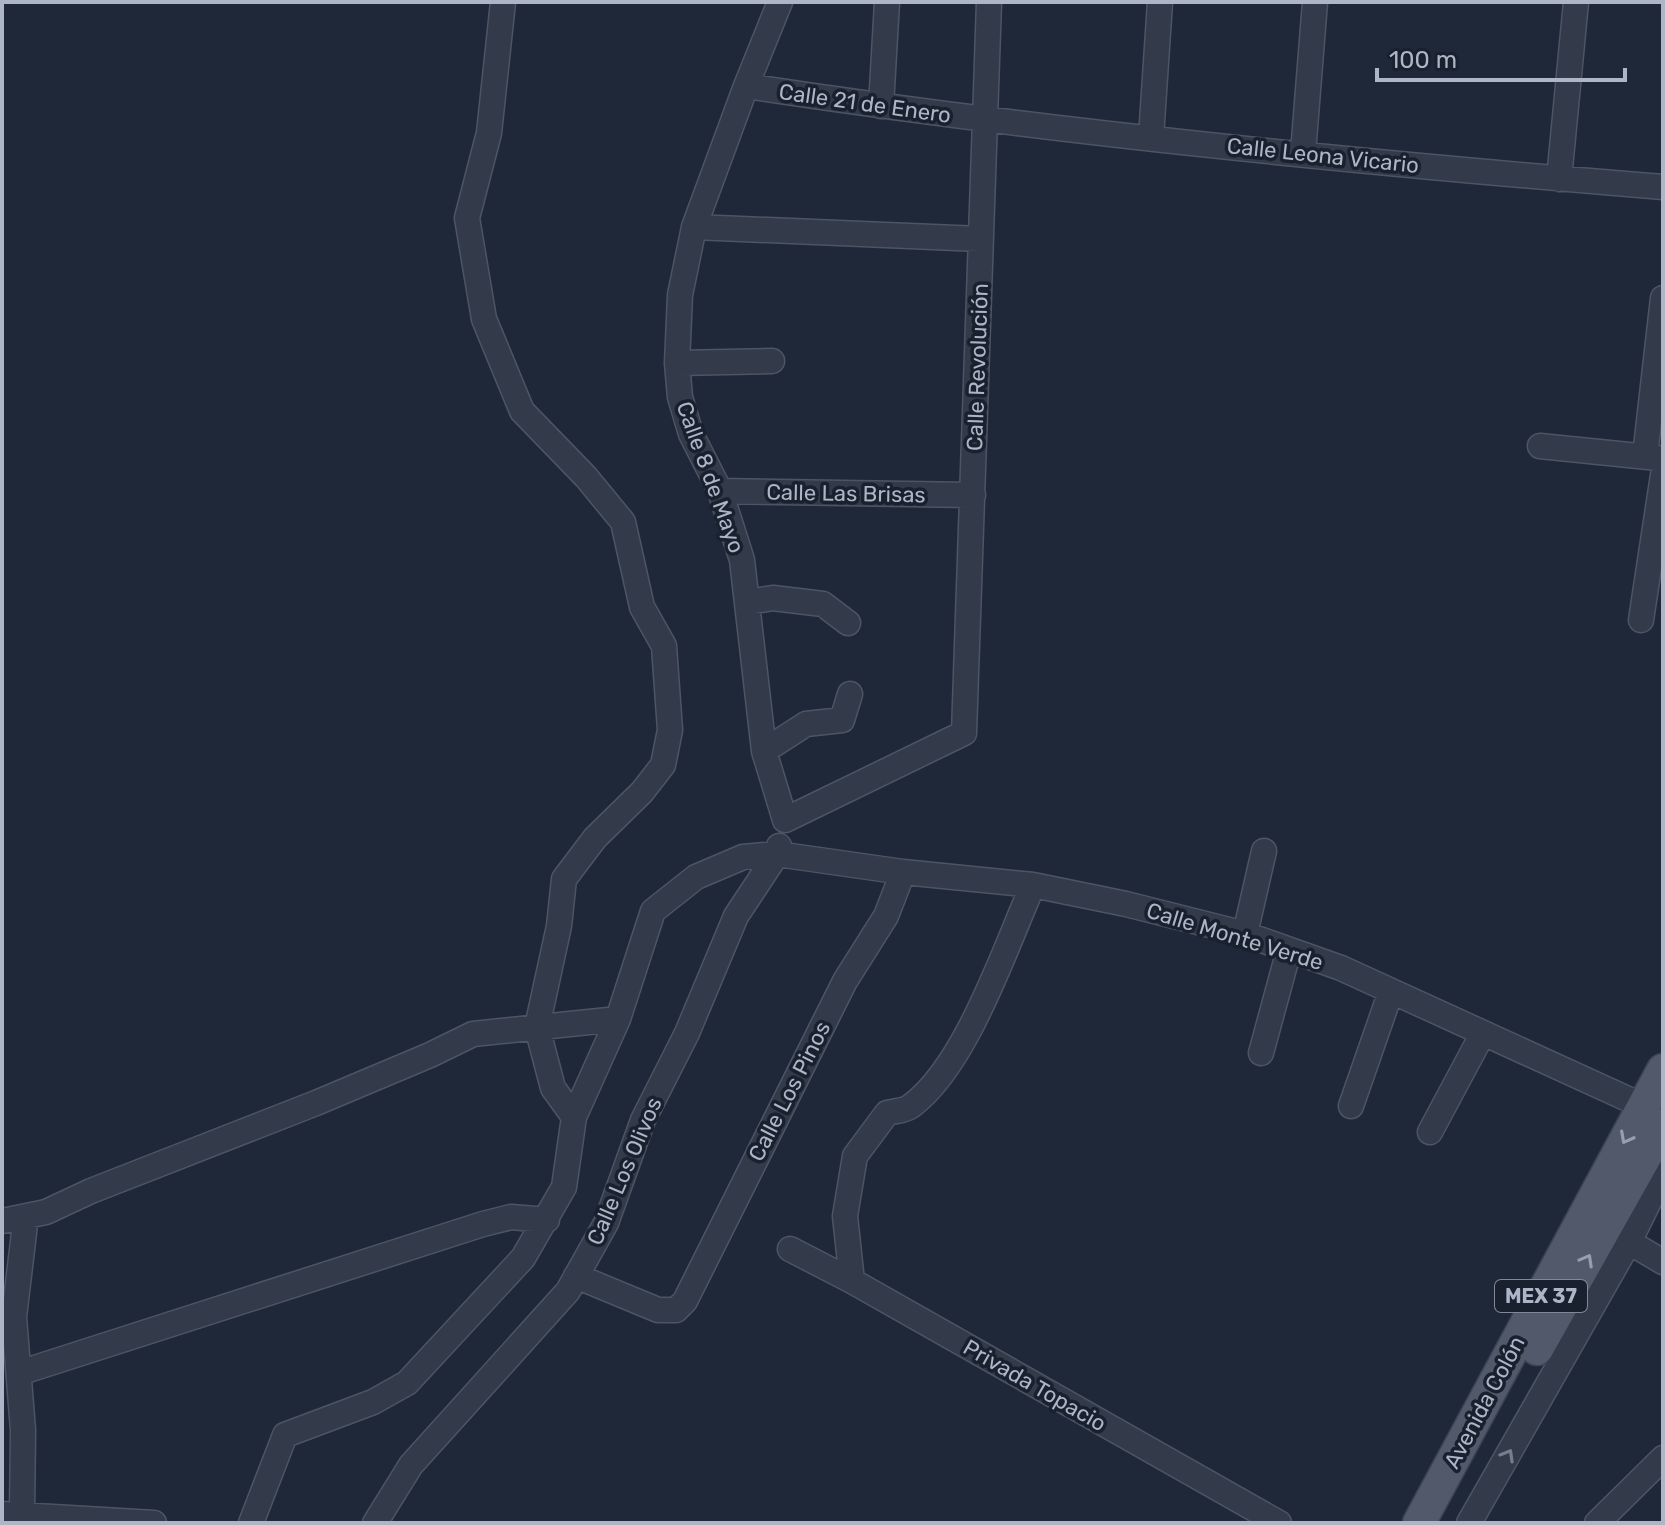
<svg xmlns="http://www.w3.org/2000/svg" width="1665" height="1525" font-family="Rubik,sans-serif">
	<rect width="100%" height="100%" fill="#1f2839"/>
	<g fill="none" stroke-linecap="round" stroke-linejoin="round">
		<g stroke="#4d5564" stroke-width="27">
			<path id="minor" d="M503,2l-14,131 -22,85 17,101 38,92 64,66 37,45 19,85 22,39 6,84 -7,35 -21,27 -47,46 -31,41 -5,47 -22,101 16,61 21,29
				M780,2l-34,84 -52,141 -14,68 -3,68 3,34 11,37 29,57 22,69 22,191 21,69
				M746,86c303,46 611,76 917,101
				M881,106l6,-104
				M1151,137l9,-135
				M1303,153l12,-151
				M1559,179l17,-177
				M694,227l286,12
				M677,363l95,-2
				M1540,446l118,12
				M1645,456l18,-158
				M720,491l253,4
				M748,602l25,-4 50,6 25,19
				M1641,620l22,-145
				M764,751l42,-27 36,-4 8,-26
				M785,820l179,-87 25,-731
				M1245,934l19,-83
				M1261,1053l28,-103
				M1351,1106l40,-115
				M1430,1132l53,-99
				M2,1221l44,-9 45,-21 225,-88 114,-48 43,-21 145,-15
				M1629,1242l34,20
				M790,1249l62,32 427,242
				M576,1276l82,34h18l9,-9 160,-320 41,-65 17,-44
				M852,1281l-7,-65 10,-60 32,-43c7,-2 18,-2 24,-7 55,-40 94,-158 122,-221
				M19,1373l464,-149 28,-7 36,3
				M2,1514l152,9
				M22,1515l1,-85 -9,-113 12,-101
				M251,1523l34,-88 88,-33 34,-19 116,-125 41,-71 10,-70 44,-98 35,-108 43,-34 47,-20 34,-3 126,18 130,13 93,19 119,30 96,34 302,138 15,9
				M375,1523l36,-58 157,-174 38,-68 37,-103 44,-87 49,-117 41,-62 2,-8
				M1469,1523l160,-281 34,-69
				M1597,1523l66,-65"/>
		</g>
		<g stroke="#3c4453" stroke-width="35">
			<path id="major" d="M1537,1349l126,-224
				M1419,1523l244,-453"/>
		</g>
		<use href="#minor" stroke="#333a4a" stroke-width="24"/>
		<use href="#major" stroke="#51596a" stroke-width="32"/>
	</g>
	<defs><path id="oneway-chevron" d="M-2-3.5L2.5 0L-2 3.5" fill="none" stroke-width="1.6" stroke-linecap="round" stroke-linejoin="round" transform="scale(2)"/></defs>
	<g stroke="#969eaf">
		<use href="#oneway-chevron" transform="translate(1626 1138) rotate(118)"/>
		<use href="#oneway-chevron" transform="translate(1587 1260) rotate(-61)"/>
	</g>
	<use stroke="#767e8e" href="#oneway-chevron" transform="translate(1508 1455) rotate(-60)"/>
	<g text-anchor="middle" stroke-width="7" stroke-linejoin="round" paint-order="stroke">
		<rect fill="#19202e" stroke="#818898" stroke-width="2" x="1495" y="1280" width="92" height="32" rx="6"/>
		<g font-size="20" font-weight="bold" fill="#adb5c6">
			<text x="1541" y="1303">MEX 37</text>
		</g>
		<g font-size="22" fill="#adb5c6" stroke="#19202e">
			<text transform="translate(865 103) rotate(8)" y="8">Calle 21 de Enero</text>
			<text transform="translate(1323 155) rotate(6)" y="8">Calle Leona Vicario</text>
			<text transform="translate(977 367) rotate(-88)" y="8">Calle Revolución</text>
			<text transform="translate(711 477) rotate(70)" y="8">Calle 8 de Mayo</text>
			<text transform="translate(846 493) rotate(1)" y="8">Calle Las Brisas</text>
			<text transform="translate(1235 936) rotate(17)" y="8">Calle Monte Verde</text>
			<text transform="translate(789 1091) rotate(-63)" y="8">Calle Los Pinos</text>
			<text transform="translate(624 1171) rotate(-67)" y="8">Calle Los Olivos</text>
			<text transform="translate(1035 1385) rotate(30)" y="8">Privada Topacio</text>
			<text transform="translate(1484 1402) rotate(-62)" y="8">Avenida Colón</text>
		</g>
	</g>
	<rect width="1665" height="1525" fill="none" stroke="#adb5c6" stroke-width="8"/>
	<path d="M1377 68v12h248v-12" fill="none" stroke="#adb5c6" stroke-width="4"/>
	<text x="1389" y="68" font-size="24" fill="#adb5c6" stroke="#19202e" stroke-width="6" paint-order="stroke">100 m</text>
</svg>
